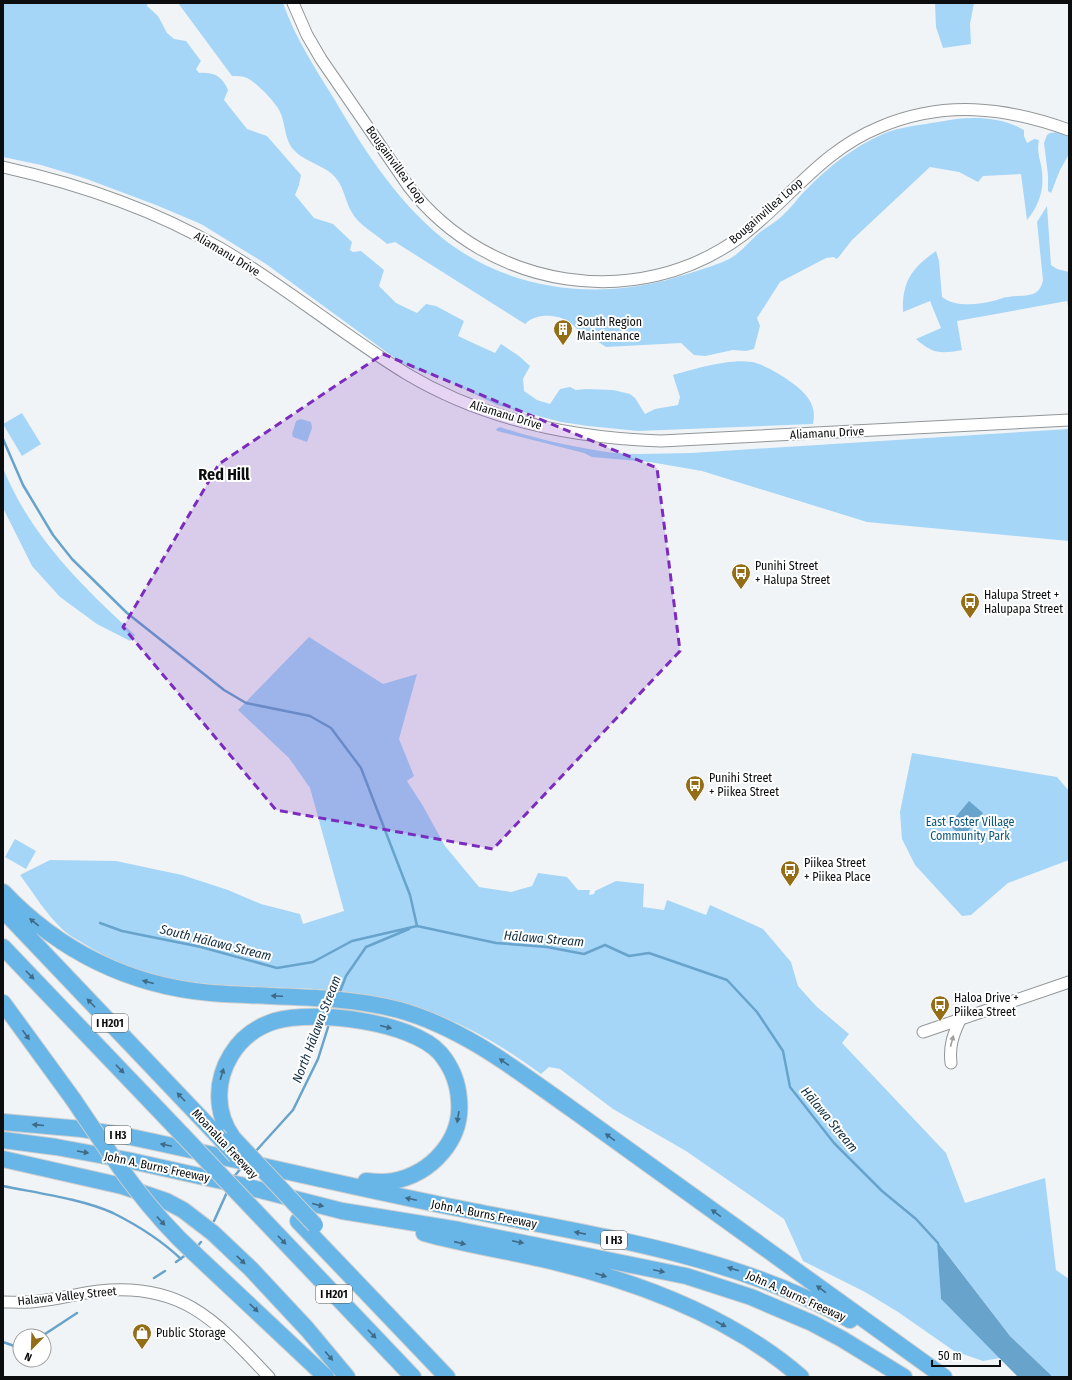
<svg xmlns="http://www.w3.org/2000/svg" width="1072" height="1380" font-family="'Fira Sans Condensed',sans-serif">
	<rect width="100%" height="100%" fill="#f1f4f6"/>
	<path fill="#a6d6f7" d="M3,3h145l-1,3 11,10 9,17 7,6 12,2 15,20 -5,8 3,4c15,-1 23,3 29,17l-4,10 23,29 20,7 34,39 -2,10 -4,10 19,23 19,6 19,18 -2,8 3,2 8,-1 23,19 -5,16 17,17 21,10 9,-9 10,2 28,15 -6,15 37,17 6,-9 18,12 11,10 -7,13 1,12 13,9 13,4 10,-15 10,-2 6,3 10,-1 27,1 17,4 5,4 10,16 10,-5 23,-4 2,-8 -7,-22c20,-6 58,-17 79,-13 14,2 49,24 56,36 6,8 7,17 5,26l-175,7 -50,-5 -27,-4 -64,-17 -51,-25 -36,-13 -14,-8 -130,-95 -65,-40 -45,-19 -72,-27 -43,-13 -38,-8z
		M178,3h105c12,35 34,68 53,99 29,50 64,103 110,139 70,53 160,60 241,33 15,-5 31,-9 44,-16 10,-6 19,-17 28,-25 9,-7 19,-12 26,-20 8,-7 14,-17 22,-24 21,-22 48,-43 76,-55 16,-7 37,-9 55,-12 29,-6 60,-7 86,8v6l3,7 7,-4 5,1c-2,9 0,17 2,25 4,21 0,38 -14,55l-6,-46 -38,2 -5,6 -19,-10 -29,-5 -78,73 -14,18 -2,1 -2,-2 -8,1 -46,24 -23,36 3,8 -6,23 -8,2 -13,-1 -28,6 -11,-1 -13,-12 -75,4c-8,-6 -16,-9 -24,-15 -5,-2 -8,-7 -13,-10 -12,-8 -33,-9 -44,2l-130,-82 -8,2c-11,-10 -29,-19 -36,-33 -7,-13 -7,-26 -19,-37 -13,-11 -33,-14 -42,-29 -6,-11 -5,-25 -11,-35 -5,-9 -23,-28 -32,-32 -4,-2 -10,-2 -15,-2z
		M935,3h39l-4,21 1,20 -28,4 -7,-21z
		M1059,132l10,4v18l-9,16 -9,23 -3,-2v-16l-4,-32 3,-8 3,-2z
		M1047,206l4,59 6,4 12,3v39l-2,-10 -110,20 5,29c-22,4 -29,4 -46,-11l25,-11 -11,-27 -27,11c-1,-31 9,-44 33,-61l3,10 3,36c13,10 35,8 51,4 5,-1 10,-4 15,-4 9,-2 19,0 27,-4 5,-3 7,-8 8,-13l-6,-58z
		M22,413l19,31 -19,12 -19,-32z
		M301,419l10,3 1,6 -5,14 -14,-5 -1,-3 4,-13z
		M500,427c36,12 76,21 114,26 25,2 52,0 77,0l378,-24v112l-202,-19 -165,-51 -52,-9 -58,-5 -8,-4 -87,-22 -1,-2z
		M3,468c28,69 79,118 132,167l-5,6 -33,-17 -37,-27 -28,-31 -29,-58z
		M309,637l74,47 34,-10 -18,65 15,37 -7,5 16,25 22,40 34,41 32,5 21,-6 6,-13 29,4 11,13h12l-1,5 5,-1 1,-3 21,-10 28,3 -1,23 21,3 3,-10 39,15 4,-10 53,24 28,33 7,24 18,20 33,28 -7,9 104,110 19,50 80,-25 11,92 13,9v97l-16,1 -43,-41 -72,-94 3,57 59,59 -17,3 -29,-10 -56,-39 -33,-20 -62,-31 -19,-42 -98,-68 -73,-42 -53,-40 -11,-2 -8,7c-54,-40 -107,-67 -174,-79 -95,-17 -188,7 -276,-47 -9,-6 -20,-11 -28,-18 -17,-16 -29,-36 -43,-55l30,-15 66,1 66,14 46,15 33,14 39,10 3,10 41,-13 -34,-123 -21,-30 -51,-48z
		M912,753l145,24 12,14v69l-61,23 -37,32 -9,1 -47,-51 -13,-26 -2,-27z
		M15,839l21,12 -10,18 -21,-12z"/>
	<path fill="#67a3cb" d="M969,801l14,12 -20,24 -14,-12z
		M937,1241l73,95 43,41h-35l-77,-78z"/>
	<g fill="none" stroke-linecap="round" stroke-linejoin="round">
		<path stroke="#67a3cb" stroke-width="2.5" d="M3,439l20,46 30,50 19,24 55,54 97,77 22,13 64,13 21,12 30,40 49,127 7,31
			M100,923l22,8 79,16 76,21 36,-6 39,-21 65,-15 79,17 51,4 37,7 21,-9 24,11 20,-3 78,27 30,32 26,39 7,36 44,56 48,48 34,28 22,24
			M339,994l7,-18 20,-29 43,-18
			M255,1152l38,-42 25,-51 11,-35
			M233,1178l8,-10
			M3,1186c34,7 79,13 110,27 24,12 48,27 68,46
			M214,1221l14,-31
			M196,1248l5,-6
			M176,1262l11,-8
			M154,1278l11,-7
			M42,1336l35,-23
			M3,1342l17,6"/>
		<g stroke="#929698" stroke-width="13">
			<path id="minor" d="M293,3l14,32 14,24 88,128c79,102 229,127 334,48 48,-37 78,-84 137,-108 64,-27 125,-20 189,3
				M3,167c76,17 150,42 217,81 65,38 123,87 187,126 77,46 165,64 254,67l408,-21
				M923,1032l146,-50
				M951,1063c-2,-17 2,-28 9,-43
				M3,1302c12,0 24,1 36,-1 21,-2 40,-8 60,-10 84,-9 118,31 170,86"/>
		</g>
		<g stroke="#cecfcf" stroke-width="18">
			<path id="highway" d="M3,892c56,59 127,94 208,101 63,5 126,1 188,17 65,18 120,62 174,100l371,267
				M3,910l214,225
				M3,947l171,179
				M3,1003l70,96
				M3,1122l79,7 44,7c110,23 220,50 331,72 133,27 273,45 393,112
				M233,1138c-18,-25 -18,-57 -2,-83 10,-17 25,-28 44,-34 40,-11 136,0 165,32 11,13 18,30 19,47 4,40 -28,74 -66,81 -9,2 -18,1 -27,0
				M3,1140l53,7 71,13 113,25 102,26 117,19 227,46 65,21 61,26 30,16 62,38
				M3,1159l119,27 44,15 17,9 30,23 38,36 56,60 40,48
				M256,1212l157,165
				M298,1221l149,156
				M424,1233c39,11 79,17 118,26 92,21 187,56 259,118
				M194,1253l132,124"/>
		</g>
		<use href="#minor" stroke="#fff" stroke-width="11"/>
		<use href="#highway" stroke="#68b5e7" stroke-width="16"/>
		<g stroke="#cecfcf" stroke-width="18" stroke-linecap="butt">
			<path id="highway-bridge" d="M73,1099c37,55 72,109 121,154
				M174,1126l82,86
				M217,1135l19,21
				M233,1138l82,87"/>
		</g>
		<use href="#highway-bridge" stroke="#68b5e7" stroke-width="16"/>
	</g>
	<defs><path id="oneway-solid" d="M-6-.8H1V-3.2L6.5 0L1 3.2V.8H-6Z"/></defs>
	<g fill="#3f6985">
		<use href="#oneway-solid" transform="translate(34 922) rotate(-141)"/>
		<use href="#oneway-solid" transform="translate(30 975) rotate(46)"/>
		<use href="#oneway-solid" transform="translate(148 982) rotate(-165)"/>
		<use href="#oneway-solid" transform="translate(277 996) rotate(-177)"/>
		<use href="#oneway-solid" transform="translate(91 1003) rotate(-134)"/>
		<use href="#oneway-solid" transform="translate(386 1027) rotate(14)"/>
		<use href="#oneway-solid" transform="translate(26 1035) rotate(54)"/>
		<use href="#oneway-solid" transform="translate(504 1062) rotate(-146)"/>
		<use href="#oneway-solid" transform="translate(120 1069) rotate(46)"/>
		<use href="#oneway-solid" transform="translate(222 1074) rotate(-73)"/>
		<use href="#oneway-solid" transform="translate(181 1097) rotate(-134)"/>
		<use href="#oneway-solid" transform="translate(458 1117) rotate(99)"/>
		<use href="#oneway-solid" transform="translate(38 1125) rotate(-175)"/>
		<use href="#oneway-solid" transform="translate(610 1137) rotate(-144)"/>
		<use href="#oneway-solid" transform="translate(166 1145) rotate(-168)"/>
		<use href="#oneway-solid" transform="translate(83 1152) rotate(10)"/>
		<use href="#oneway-solid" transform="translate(411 1199) rotate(-168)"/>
		<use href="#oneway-solid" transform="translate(318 1205) rotate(14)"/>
		<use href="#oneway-solid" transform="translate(716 1213) rotate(-144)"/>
		<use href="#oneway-solid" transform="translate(161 1221) rotate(47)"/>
		<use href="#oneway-solid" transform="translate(580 1233) rotate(-169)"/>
		<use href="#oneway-solid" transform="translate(282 1240) rotate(46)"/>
		<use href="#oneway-solid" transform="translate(518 1242) rotate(12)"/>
		<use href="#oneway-solid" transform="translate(460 1243) rotate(13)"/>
		<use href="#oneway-solid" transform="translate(241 1260) rotate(44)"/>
		<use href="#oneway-solid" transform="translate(733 1269) rotate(-163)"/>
		<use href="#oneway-solid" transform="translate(659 1271) rotate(12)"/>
		<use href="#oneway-solid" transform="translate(601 1275) rotate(17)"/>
		<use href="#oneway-solid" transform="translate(821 1289) rotate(-144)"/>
		<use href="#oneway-solid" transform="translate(254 1308) rotate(43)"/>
		<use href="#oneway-solid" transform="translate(721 1324) rotate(28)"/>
		<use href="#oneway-solid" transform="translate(372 1334) rotate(46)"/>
		<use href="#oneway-solid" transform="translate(329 1356) rotate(50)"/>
	</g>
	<use fill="#9e9e9f" href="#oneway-solid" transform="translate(952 1041) rotate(-75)"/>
	<path fill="#7b2cbf" fill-opacity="0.2" stroke="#7b2cbf" stroke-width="3" stroke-dasharray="8 5" stroke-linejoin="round" d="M383,354l274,114 23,183 -187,198 -217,-39 -153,-183 96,-163z"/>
	<defs>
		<g id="building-pin" transform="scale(1)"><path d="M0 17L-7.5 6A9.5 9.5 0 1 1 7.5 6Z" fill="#936e16" stroke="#fff"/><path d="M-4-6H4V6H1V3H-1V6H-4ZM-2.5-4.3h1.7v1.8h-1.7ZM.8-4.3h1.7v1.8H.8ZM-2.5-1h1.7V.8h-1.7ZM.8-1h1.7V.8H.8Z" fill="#fff"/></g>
		<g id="bus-pin" transform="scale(1)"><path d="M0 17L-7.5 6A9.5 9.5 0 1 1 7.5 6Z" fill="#936e16" stroke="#fff"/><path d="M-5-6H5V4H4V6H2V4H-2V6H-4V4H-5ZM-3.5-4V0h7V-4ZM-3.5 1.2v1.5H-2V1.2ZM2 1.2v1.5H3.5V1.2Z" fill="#fff"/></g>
		<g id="shop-pin" transform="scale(1)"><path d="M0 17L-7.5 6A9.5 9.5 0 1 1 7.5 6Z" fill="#936e16" stroke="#fff"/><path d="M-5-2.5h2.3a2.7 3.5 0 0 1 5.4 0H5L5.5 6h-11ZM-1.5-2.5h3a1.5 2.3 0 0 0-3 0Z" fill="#fff"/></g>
	</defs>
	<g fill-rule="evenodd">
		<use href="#building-pin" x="563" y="329"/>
		<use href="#bus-pin" x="741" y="573"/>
		<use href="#bus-pin" x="970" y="602"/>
		<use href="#bus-pin" x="695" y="785"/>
		<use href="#bus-pin" x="790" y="870"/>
		<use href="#bus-pin" x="940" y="1005"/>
		<use href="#shop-pin" x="142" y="1333"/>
	</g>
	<g text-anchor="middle" stroke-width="4" stroke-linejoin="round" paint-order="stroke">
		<g fill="#fff" stroke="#555656" stroke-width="1">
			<rect x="92" y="1014" width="36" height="18" rx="3"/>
			<rect x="105" y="1126" width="26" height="18" rx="3"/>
			<rect x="601" y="1231" width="26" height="18" rx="3"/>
			<rect x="316" y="1285" width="36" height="18" rx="3"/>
		</g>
		<g font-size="11" font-weight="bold" fill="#0c0d0e">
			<text x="110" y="1027">I H201</text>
			<text x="118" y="1139">I H3</text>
			<text x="614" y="1244">I H3</text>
			<text x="334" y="1298">I H201</text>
		</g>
		<g font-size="12" fill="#0c0d0e" stroke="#fff">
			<text transform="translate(396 165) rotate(54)" y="4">Bougainvillea Loop</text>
			<text transform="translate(766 211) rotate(-41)" y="4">Bougainvillea Loop</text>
			<text transform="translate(227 254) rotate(31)" y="4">Aliamanu Drive</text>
			<text transform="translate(506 415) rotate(17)" y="4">Aliamanu Drive</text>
			<text transform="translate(827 433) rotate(-3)" y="4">Aliamanu Drive</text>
			<text transform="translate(225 1144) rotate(47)" y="4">Moanalua Freeway</text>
			<text transform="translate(157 1167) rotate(12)" y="4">John A. Burns Freeway</text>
			<text transform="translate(484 1214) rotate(11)" y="4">John A. Burns Freeway</text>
			<text transform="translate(67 1296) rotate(-6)" y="4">Halawa Valley Street</text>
			<text transform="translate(796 1296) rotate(24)" y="4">John A. Burns Freeway</text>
		</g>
		<g font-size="12" fill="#0c0d0e" stroke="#fff" text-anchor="start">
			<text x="577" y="326">South Region<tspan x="577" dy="14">Maintenance</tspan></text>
			<text x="755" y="570">Punihi Street<tspan x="755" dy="14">+ Halupa Street</tspan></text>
			<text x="984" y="599">Halupa Street +<tspan x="984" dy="14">Halupapa Street</tspan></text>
			<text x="709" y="782">Punihi Street<tspan x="709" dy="14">+ Piikea Street</tspan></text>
			<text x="804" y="867">Piikea Street<tspan x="804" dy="14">+ Piikea Place</tspan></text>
			<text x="954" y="1002">Haloa Drive +<tspan x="954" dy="14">Piikea Street</tspan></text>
			<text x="156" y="1337">Public Storage</text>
		</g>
		<g font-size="12" fill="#0b577e" stroke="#fff">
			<text x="970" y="826">East Foster Village<tspan x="970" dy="14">Community Park</tspan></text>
		</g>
		<g font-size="13" font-style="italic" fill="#122e40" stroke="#fff">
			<text transform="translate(544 938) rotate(5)" y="5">Hālawa Stream</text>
			<text transform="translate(216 942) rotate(14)" y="5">South Hālawa Stream</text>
			<text transform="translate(316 1029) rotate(-69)" y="5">North Hālawa Stream</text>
			<text transform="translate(830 1119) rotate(50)" y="5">Hālawa Stream</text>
		</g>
		<g font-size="16" font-weight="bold" fill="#0c0d0e" stroke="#fff">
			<text x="224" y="480">Red Hill</text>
		</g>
	</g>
	<rect width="1072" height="1380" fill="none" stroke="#0c0d0e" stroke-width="8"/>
	<g transform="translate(32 1348) rotate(203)"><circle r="19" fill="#ffffff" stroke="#9e9e9f"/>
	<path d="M0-3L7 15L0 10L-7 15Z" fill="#936e16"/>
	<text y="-6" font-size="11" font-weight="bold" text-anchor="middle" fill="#0c0d0e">N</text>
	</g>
	<path d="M932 1360v6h68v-6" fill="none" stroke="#0c0d0e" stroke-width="2"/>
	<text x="938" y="1360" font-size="12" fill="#0c0d0e" stroke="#ffffff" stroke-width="3" paint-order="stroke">50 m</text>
</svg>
